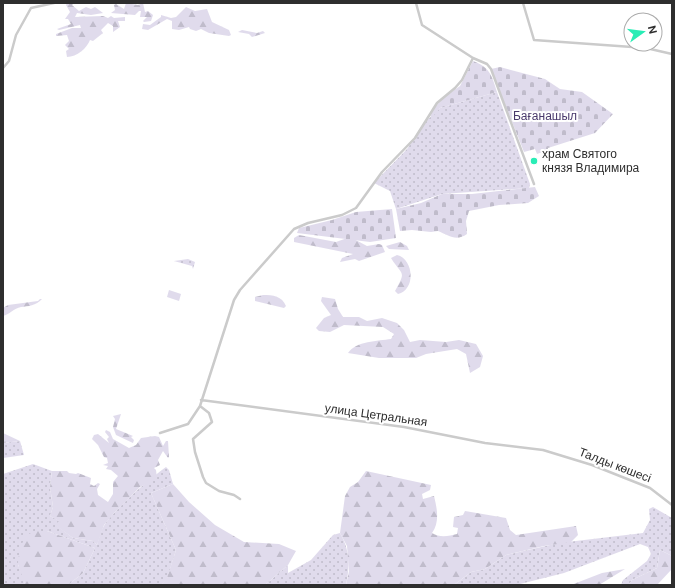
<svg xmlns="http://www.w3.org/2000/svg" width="675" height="588" font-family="'DM Sans',sans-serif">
	<defs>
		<pattern id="grass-dots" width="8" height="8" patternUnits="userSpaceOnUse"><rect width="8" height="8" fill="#e0dbec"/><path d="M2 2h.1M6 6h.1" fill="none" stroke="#c0bccb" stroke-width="1.8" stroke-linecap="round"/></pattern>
		<pattern id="forest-firs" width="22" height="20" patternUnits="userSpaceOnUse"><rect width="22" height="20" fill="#e0dbec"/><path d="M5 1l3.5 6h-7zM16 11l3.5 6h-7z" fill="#c0bccb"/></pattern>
		<pattern id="cemetery-stones" width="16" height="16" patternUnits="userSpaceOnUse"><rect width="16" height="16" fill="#e0dbec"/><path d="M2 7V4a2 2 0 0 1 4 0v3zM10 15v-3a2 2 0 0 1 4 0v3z" fill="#c0bccb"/></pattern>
	</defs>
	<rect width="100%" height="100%" fill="#fff"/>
	<path fill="url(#grass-dots)" d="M497,92l33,92 -1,4 -87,6 -46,15 -6,-18 -16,-8 33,-34 16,-25 17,-16z
		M188,259l7,3 -2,7 -1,-3 -18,-5z
		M20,441l4,14 -21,3v-15z
		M33,464l19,7 -2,16 3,20 -3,9 10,5 -4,4 17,13 20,3 4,4c2,-7 4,-15 8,-21 13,-18 43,-44 61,-57l3,3 4,14 -22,9 25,57 -9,29 -6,6h-93l15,-12 12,-25 -48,-17 -29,34 6,13 1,7h-22v-111z
		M653,507l19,11v38l-12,-6 -3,18 -25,12 -3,5h-8l2,-5 24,-19 4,-7 -3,-7 -8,-3 -76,29 -48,12h-62l17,-13 14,-3 21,-14 53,-12 84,-10 7,-13 -1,-11z
		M340,533c10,17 10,33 6,52h-81l23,-20v8l23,-13 22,-25z"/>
	<path fill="url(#forest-firs)" d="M67,3h7l-2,2 7,6 7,-4 5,2 4,-2 8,6 -12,2 -14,-2 -2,4 28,-1 5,2 3,-2 3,2 11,-1v4h-7l2,6 -7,5v-6l-5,-3 -7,7 2,3 -10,8 -3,-1c-3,8 -13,17 -23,17l-1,-6 3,-2 -4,-4 4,-4 -2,-6 -11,1v-2l16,-6h9l-1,-3 -21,5 -2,-1 14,-5 -3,-5h-3l5,-7 -4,-7z
		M126,3l12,2 5,-2 2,9 3,-1 5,4 -2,6 -7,1 -1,-1 4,-4h-7l1,-6h-2l-4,4 -24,-2 4,-3 -1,-5 2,-1 8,5z
		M186,7l9,4 12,-2 5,13 17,8 2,5 -2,1 -20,-3 -8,-4 -5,2 -6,-2 -1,-2 -10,3 -7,-1v-8l-5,-2 -19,11 -6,-1 1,-5 7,1 11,-8v-2l10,3 5,-1z
		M242,30l15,3 6,-2 2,2 -13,4 -3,-3 -11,-2z
		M299,235l37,7 14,-5 17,9 12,-2 3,1 3,7 -26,9 -4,-2 -15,3 2,-4 11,-4 -59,-12v-4z
		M400,242l7,4 2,4 -20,-1 -3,-3z
		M397,255c17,4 19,35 1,39l-3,-3c12,-21 7,-15 -4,-33z
		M263,295c10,0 19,1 23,11l-2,2 -29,-7v-4z
		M322,297l13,2 3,10 5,8h16l8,4 15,-3 15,5 7,7 6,12 10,-2 26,2 13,-2 17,4 7,12 -3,11 -10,6 -4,-19 -9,-5 -31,5 -10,4h-37l-31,-5c8,-12 30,-12 43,-14l3,-5 -11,-7 -39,-2 -14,7 -11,-1 -3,-3 8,-10 7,-3 -10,-14z
		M40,299h2c-6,7 -14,7 -21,8 -7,1 -12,8 -18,9v-8l5,-3 30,-4z
		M121,414l-5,15 17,7 -2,1 3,3 -1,3 -17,-8 -3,-8 2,-8 -2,-3z
		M106,430l4,2 3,7 16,9 7,-3 5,-7 14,-2 4,1 4,9 3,-5h2l1,16 -1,1 -5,-7 -5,9 2,5 -6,3 2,2 1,8 -17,9 -25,25 -11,13 -7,20 -4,-4 -20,-3 -18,-13 4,-4 -9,-5 3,-9 -3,-20 2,-16h15l2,2 7,1 2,-1 13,5 -1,6 4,2 4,-3 2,1 -3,5 1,6 10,7 5,-8v-12l5,-6 -7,-6 -5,-1 2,-3 -5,-1 5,-2 -1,-5 -3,-1 -6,-12 -6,-6 2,-4 4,-1 11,9 -2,-4 2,-2 -4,-5z
		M3,433l17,8 -17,2z
		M366,471l65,14 -1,5 -8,4 1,5 11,-3c3,12 6,26 -2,37 8,5 17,3 25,1l1,-6 -5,-1 1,-10 9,-2 2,-4 41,7 4,12 6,5 60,-9 2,9 -7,7 -27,4 -38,9 -21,14 -14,3 -17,13h-108l3,-14 -2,-25 -7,-13 5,-37 5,-9 8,-5z
		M173,484l16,18 26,23 29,17 35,2 17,7 -8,14 -23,20h-104l6,-7 9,-28 -25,-57z
		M35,531h12l48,17 -12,25 -15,12h-43c-1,-8 -6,-14 -7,-21 0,-9 4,-20 7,-28z
		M660,550l12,6v13l-15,16h-28l3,-5 25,-12z
		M625,569l-26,16h-28l31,-12z"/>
	<path fill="url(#cemetery-stones)" d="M473,61c17,6 19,15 24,31l-57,16 -8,10 -3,-4 15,-17 16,-11z
		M500,67l45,12 15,10 22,3 31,22 -18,19 -47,15v2l-11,4 -2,-5 -11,3 -33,-83z
		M535,187l4,9 -11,7 -29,2 -30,6 -3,10 1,13c-11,8 -19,1 -29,-3l-7,1 -19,-2 -12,1 -4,-22 25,-6 21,-9h30z
		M392,209l4,29 -26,4 -73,-9 2,-5 33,-8 24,-8z"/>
	<path fill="#e0dbec" d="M169,290l12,4 -2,7 -12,-4z"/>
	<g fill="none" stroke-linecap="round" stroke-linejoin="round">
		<path stroke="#cbcbcb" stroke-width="2.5" d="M416,3l6,22 51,33 14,6 4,5 43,115
			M523,3l11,37 112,8 26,6
			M3,68l6,-7 7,-26 15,-27 23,-5
			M201,400l203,27 81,16 58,7 49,15 58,23 22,17
			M160,433l28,-9 12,-18
			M240,499l-6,-4 -15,-4 -13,-8 -3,-6 -8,-25 -2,-13 19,-17 -3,-9 -9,-7 34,-106 6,-10 54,-61 14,-6 34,-8 14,-7 26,-36 33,-34 22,-35 18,-15 7,-8 11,-22"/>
	</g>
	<circle fill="#29edb6" stroke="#fff" stroke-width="1.5" cx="534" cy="161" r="4"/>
	<g text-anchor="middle" stroke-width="4" stroke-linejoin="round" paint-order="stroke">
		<g font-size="12" fill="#4a3a6c" stroke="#fff">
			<text x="545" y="120">Бағанашыл</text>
		</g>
		<g font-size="12" fill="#2e2e2e" stroke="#fff" text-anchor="start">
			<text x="542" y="158">храм Святого<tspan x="542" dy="14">князя Владимира</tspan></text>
		</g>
		<g font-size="12" fill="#2e2e2e" stroke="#fff">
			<text transform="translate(376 415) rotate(8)" y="4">улица Цетральная</text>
			<text transform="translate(615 465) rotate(21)" y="4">Талды көшесі</text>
		</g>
	</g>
	<rect width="675" height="588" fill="none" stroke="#2e2e2e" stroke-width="8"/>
	<g transform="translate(643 32) rotate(76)"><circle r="19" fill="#ffffff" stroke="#ababab"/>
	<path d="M0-3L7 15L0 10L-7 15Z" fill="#29edb6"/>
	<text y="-6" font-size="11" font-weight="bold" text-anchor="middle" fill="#2e2e2e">N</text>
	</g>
</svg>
